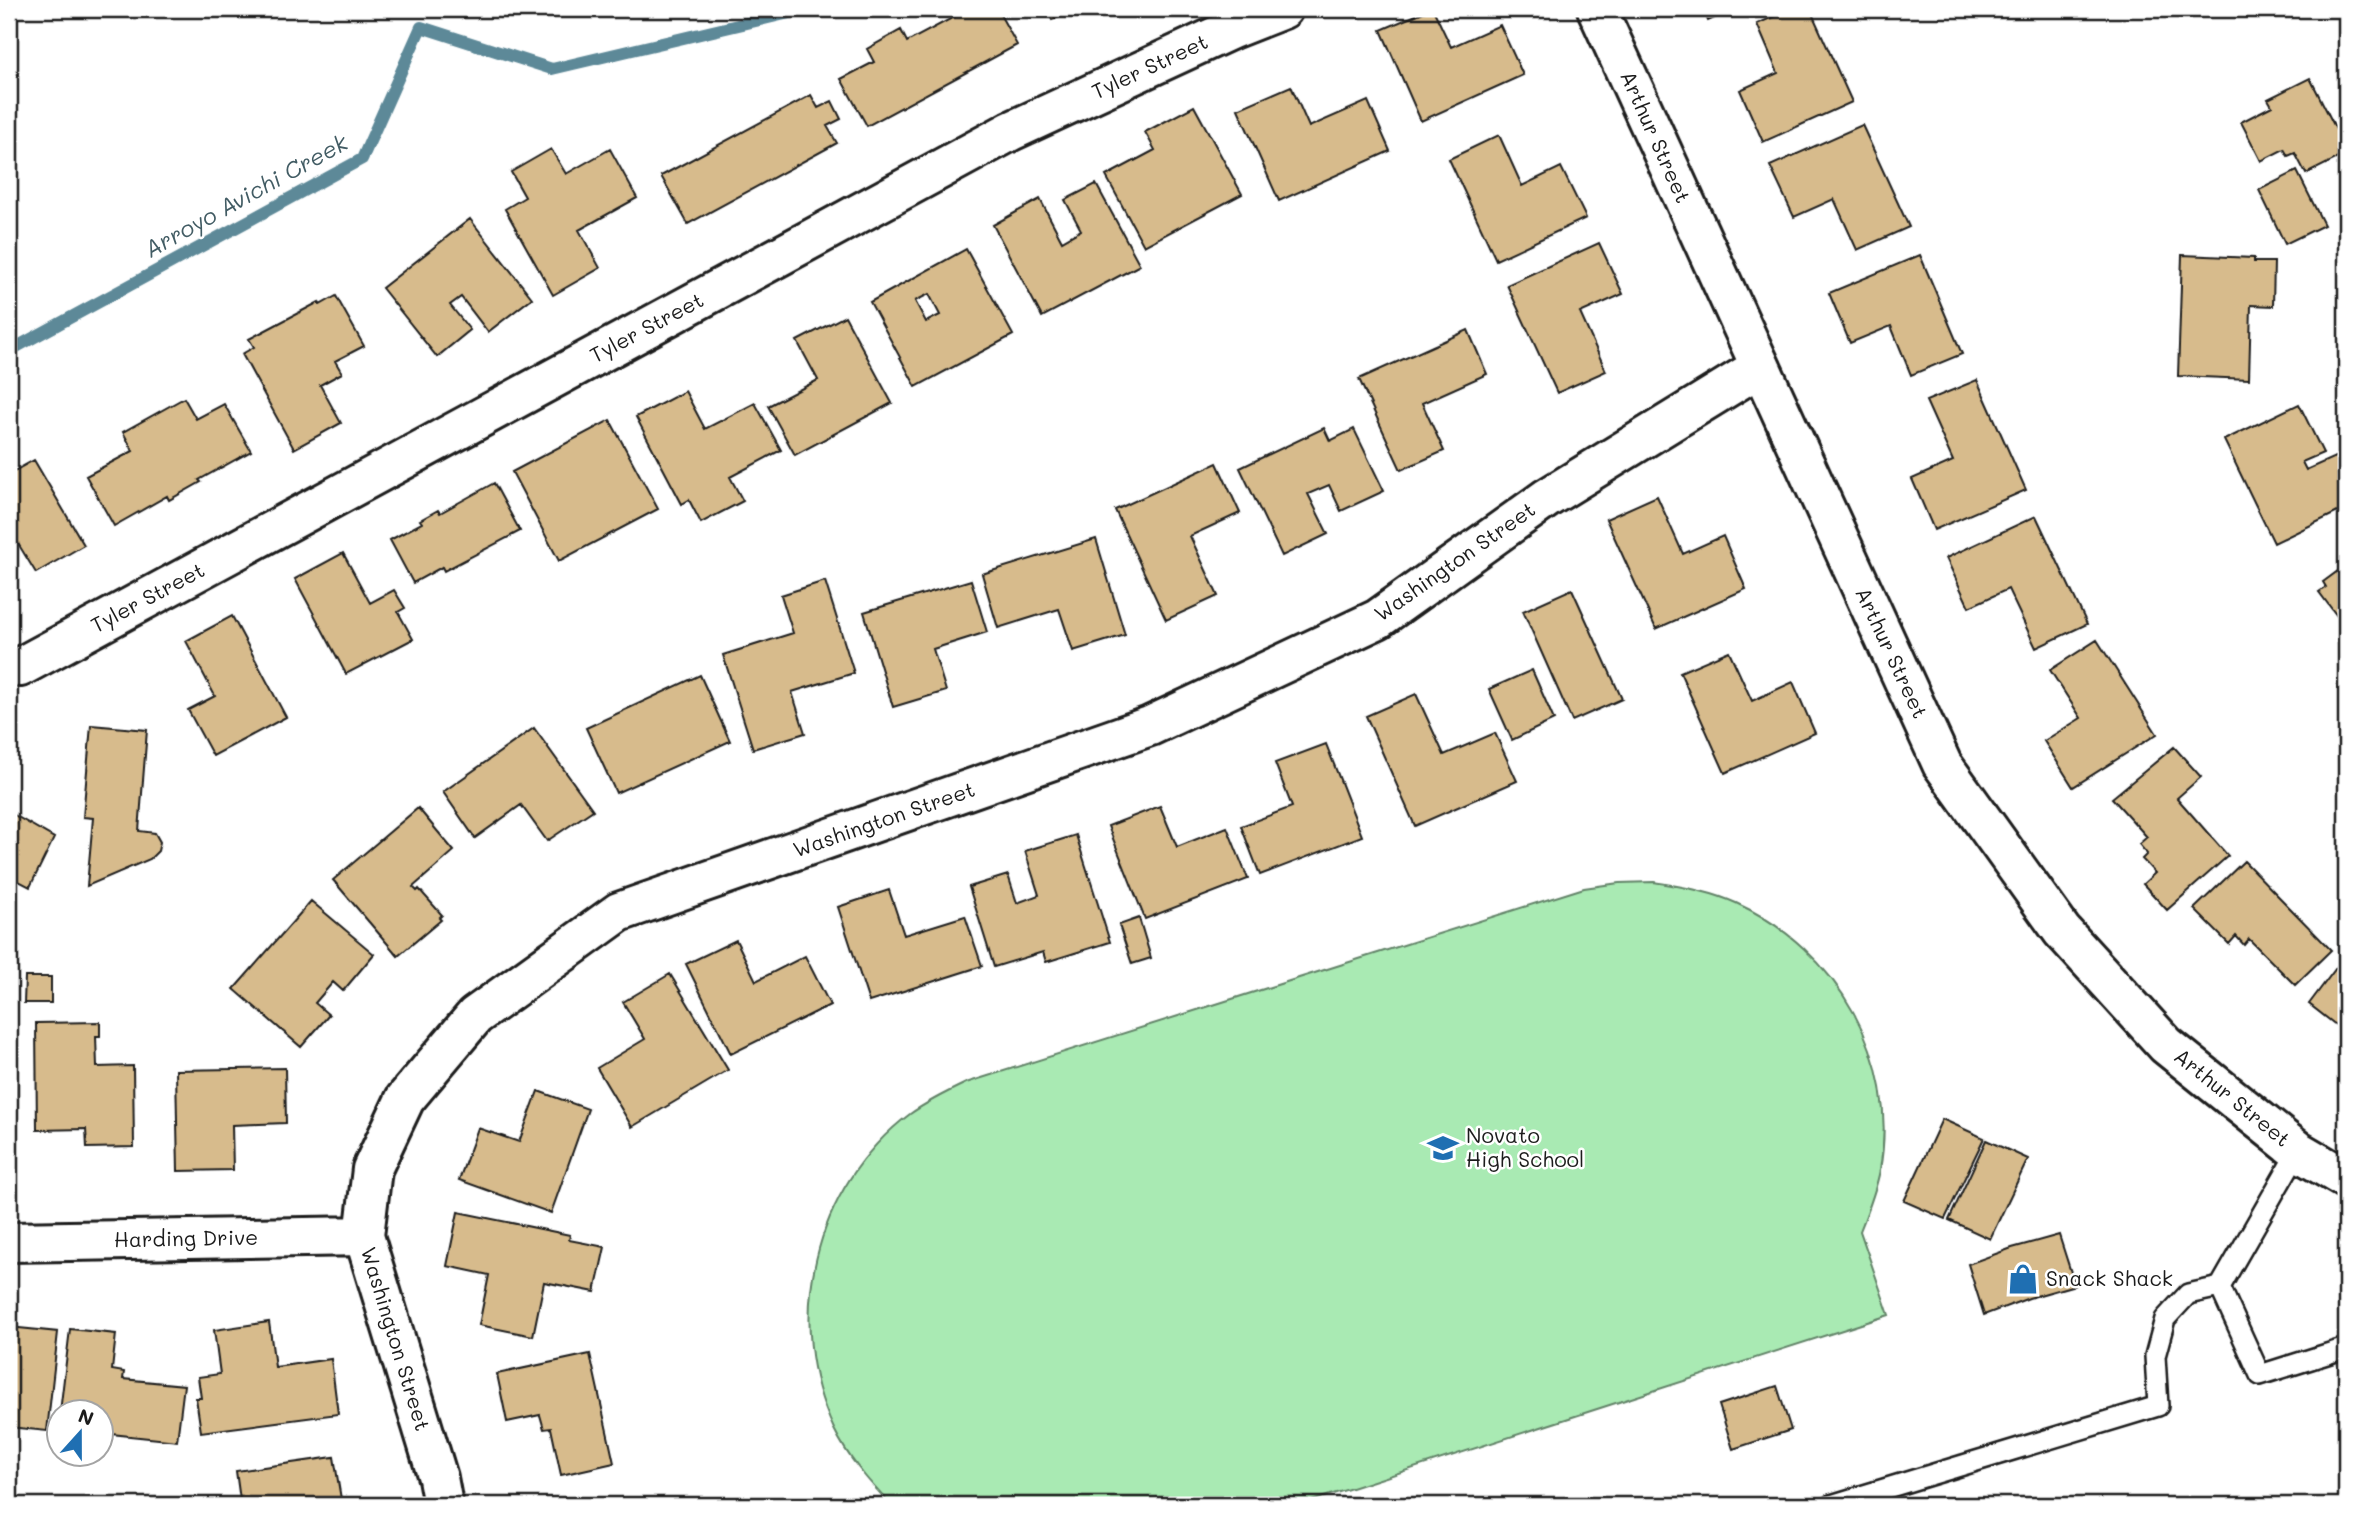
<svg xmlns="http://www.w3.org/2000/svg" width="2355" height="1514" font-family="Mali,sans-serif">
	<rect width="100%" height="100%" fill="#fff"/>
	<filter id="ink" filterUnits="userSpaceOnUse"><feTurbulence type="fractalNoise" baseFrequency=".0143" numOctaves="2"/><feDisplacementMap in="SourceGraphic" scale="14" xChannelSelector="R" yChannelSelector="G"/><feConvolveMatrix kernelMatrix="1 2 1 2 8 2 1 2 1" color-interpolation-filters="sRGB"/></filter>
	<g filter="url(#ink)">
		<path fill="#a9eab3" stroke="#628368" stroke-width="2" d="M1654,882c28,5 56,9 82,21 101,46 164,156 144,267 -4,21 -12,41 -20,61l29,84 -590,190h-408c-22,-23 -43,-47 -57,-76 -51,-108 -21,-242 76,-315 17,-12 37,-22 56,-31l618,-195 35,-5z"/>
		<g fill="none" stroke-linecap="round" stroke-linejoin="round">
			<path stroke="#5d8998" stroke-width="12" d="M9,351l353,-192 59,-132 131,42 254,-60"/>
		</g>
		<path fill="#d7bb8c" stroke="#1c1c1c" stroke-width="2" fill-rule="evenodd" d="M969,9h28l20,36 -150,81 -26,-47 33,-17 -7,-13 34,-19 6,12z
			M1047,9h32l-27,11z
			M1430,9h3l18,38 49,-22 23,50 -102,46 -40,-91z
			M1703,9h32l-27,12z
			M1791,9h19l42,93 -89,40 -23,-52 38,-17 -21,-49z
			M2310,78l36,71v5l-40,20 -11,-21 -7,3 -4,-7 -23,12 -20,-39 31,-16 -4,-7z
			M1291,86l18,41 59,-26 22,50 -111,50 -41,-92z
			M811,95l7,13 14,-7 9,18 -14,7 10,17 -149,81 -27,-48z
			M1194,106l48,88 -98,52 -38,-70 49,-26 -10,-18z
			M1862,125l47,102 -52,23 -23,-51 -40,18 -24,-51z
			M1499,135l23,51 39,-19 25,51 -90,42 -47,-101z
			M551,149l15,25 44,-25 27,49 -58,32 21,38 -47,27 -48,-86 20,-12 -14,-25z
			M2297,171l27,54 -39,19 -26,-54z
			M1096,184l44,81 -98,52 -49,-92 47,-26 22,42 19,-11 -16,-30z
			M470,219l62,79 -44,34 -27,-35 -11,8 20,25 -33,27 -55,-69z
			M1599,243l24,51 -43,19 26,58 -49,22 -50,-108z
			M966,249l47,86 -97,52 -46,-85zM929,294l11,21 -14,7 -11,-21z
			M1920,255l42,99 -51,21 -20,-49 -41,17 -21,-50z
			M2182,255l72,3v4h20l-1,44 -22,-1 -2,74 -71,-3z
			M336,296l28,50 -29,15 7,12 -22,12 21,38 -47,26 -52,-95 12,-7 -5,-8 70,-37 1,3z
			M845,316l47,87 -97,52 -27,-49 50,-26 -21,-39z
			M1468,330l19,44 -65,29 22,48 -43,19 -42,-91z
			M1977,380l49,110 -92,40 -22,-51 41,-18 -27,-60z
			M685,391l20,38 50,-26 26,47 -51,27 13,24 -42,22 -12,-23 -7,4 -46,-87z
			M184,398l12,21 28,-15 27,47 -52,29 2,2 -32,18 -2,-4 -53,30 -28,-50 47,-25 -10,-19z
			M2299,404l24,49 -21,9 4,8 31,-14 9,17v35l-72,35 -50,-103z
			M610,420l48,89 -99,52 -47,-89z
			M1324,428l6,13 24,-12 30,62 -43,20 -12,-26 -21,9 20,40 -46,22 -42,-88z
			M34,460l50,85 -48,28 -22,-36 -5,3v-66z
			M1217,463l23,50 -50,23 28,60 -52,24 -51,-110z
			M494,483l26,48 -76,40 -2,-4 -29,16 -23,-43 32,-17 -2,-3 18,-10 2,3z
			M1657,496l26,58 40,-18 23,53 -90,40 -50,-110z
			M2036,516l51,108 -51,24 -28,-59 -39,18 -23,-49z
			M1096,539l29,96 -52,16 -14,-42 -61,19 -16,-54z
			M343,553l27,50 24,-13 11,18 -7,4 15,27 -67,35 -51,-95z
			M2346,565v63l-27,-36 7,-5 -3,-5z
			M971,580l16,52 -54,17 13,42 -53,16 -29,-95z
			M825,581l29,92 -62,19 13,41 -52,16 -30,-94 70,-22 -12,-38z
			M1572,589l50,110 -50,22 -49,-110z
			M232,616l54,101 -73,39 -25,-46 27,-14 -29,-55z
			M2097,640l60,94 -84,53 -29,-46 37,-23 -31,-48z
			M1729,651l23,50 41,-19 22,51 -90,40 -45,-101z
			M1532,670l22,50 -42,20 -23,-51z
			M700,675l30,66 -114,52 -30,-65z
			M1416,694l28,61 51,-22 22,48 -102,45 -49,-110z
			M91,725l56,5 -8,101 16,2 5,9 -2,9 -8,8 -63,27 6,-68 -10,-1z
			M534,728l59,82 -46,31 -26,-36 -46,33 -32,-46z
			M1326,744l36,92 -102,39 -19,-49 51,-19 -17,-44z
			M2174,747l27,30 -24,21 51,58 -61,54 -24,-26 12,-11 -13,-14 5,-5 -8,-10 8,-7 -35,-39z
			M1160,806l17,41 50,-20 21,52 -103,40 -37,-93z
			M418,808l36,43 -41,36 4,4 2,-2 23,26 -3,3 2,2 -43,36 -65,-76z
			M9,812l45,26 -24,49 -21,-11z
			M1076,835l34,107 -64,20 -3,-10 -49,15 -25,-80 39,-12 9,28 22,-8 -14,-44z
			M2244,861l87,89 -36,35 -46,-46 -5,6 -8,-9 -7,8 -35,-35z
			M889,890l15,45 61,-19 17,50 -113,36 -31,-95z
			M311,901l63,53 -31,37 -10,-9 -18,21 14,12 -28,32 -67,-58z
			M1139,918l12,40 -19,6 -13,-39z
			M736,940l20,41 49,-25 25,49 -99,49 -45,-90z
			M2339,964l7,6v63l-37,-29z
			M670,974l58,96 -96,57 -35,-59 48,-29 -22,-37z
			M25,977h26v26h-27z
			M100,1022v14h-4l1,31 36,-1 1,81 -47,1 -1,-19 -49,1 -1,-107z
			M9,1035h6l1,118h-7z
			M285,1068l1,55 -54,2 1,45 -55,1 -2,-101z
			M538,1091l50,18 -37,104 -92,-33 19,-52 41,14z
			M1942,1119l42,19 -39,81 -41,-18z
			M1986,1140l42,19 -38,80 -41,-19z
			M458,1212l112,23 -1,5 36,7 -10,45 -51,-10 -11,54 -54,-11 10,-50 -42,-9z
			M2059,1235l16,50 -46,13 -45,17 -16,-51 44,-16z
			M269,1322l6,45 56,-8 7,55 -137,18 -5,-34h5l-3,-21 22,-3 -6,-44z
			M9,1327l49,5 -11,99 -38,-4z
			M70,1329l46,5 -4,36 12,2 -1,7 61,6 -7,56 -75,-8v-21h-42z
			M590,1354l24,109 -53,12 -10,-47 -7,1 -4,-14 -33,7 -10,-48z
			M1777,1386l14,44 -58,19 -14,-44z
			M334,1457l8,48h-140l38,-5 -4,-29z"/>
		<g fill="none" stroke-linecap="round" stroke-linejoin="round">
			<g stroke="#1c1c1c" stroke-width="24">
				<path id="lane" d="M2220,1287l40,88 86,-27
					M1831,1505l327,-99 -3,-50 10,-37 23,-25 32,-7 78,-136"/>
			</g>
			<g stroke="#1c1c1c" stroke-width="44">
				<path id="street" d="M1597,9l345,755 120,167 104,114 132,106 48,28
					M20,667l991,-536 221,-102 51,-20
					M9,1242l355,-6
					M443,1505l-5,-27 -74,-242 8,-67 33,-70 70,-83 144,-104 531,-186 228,-107 169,-121 213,-131"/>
			</g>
			<use href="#lane" stroke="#fff" stroke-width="19"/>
			<use href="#street" stroke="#fff" stroke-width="38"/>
		</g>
	</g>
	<defs>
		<g id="school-bare" transform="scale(2.415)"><path d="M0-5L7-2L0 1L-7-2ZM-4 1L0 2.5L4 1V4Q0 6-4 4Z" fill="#1f6fb2" stroke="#fff" stroke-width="2.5" paint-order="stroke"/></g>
		<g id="shop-bare" transform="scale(2.415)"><path d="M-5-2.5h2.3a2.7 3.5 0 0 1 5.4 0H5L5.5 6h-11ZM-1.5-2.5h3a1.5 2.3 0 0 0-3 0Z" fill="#1f6fb2" stroke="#fff" stroke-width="2.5" paint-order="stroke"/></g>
	</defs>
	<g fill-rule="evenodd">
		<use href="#school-bare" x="1443" y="1148"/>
		<use href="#shop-bare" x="2023" y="1279"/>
	</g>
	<g text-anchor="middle" stroke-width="5" stroke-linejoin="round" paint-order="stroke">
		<g font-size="21" fill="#1c1c1c" stroke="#fff">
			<text transform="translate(1150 67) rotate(-25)" y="7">Tyler Street</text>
			<text transform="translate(1655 137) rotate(66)" y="7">Arthur Street</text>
			<text transform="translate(647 328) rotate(-28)" y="7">Tyler Street</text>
			<text transform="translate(1455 562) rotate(-35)" y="7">Washington Street</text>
			<text transform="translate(148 598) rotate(-28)" y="7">Tyler Street</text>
			<text transform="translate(1891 653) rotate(65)" y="7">Arthur Street</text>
			<text transform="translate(884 820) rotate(-19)" y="7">Washington Street</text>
			<text transform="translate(2232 1098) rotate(39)" y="7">Arthur Street</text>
			<text transform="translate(186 1239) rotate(-1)" y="7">Harding Drive</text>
			<text transform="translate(395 1339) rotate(73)" y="7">Washington Street</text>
		</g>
		<g font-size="21" fill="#1c1c1c" stroke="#fff" text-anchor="start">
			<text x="1466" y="1143">Novato<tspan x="1466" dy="24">High School</tspan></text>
			<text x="2046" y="1286">Snack Shack</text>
		</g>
		<g font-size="23" font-style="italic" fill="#425c64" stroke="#fff">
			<text transform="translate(246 196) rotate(-29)" y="8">Arroyo Avichi Creek</text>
		</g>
	</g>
	<rect width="2355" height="1514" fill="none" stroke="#fff" stroke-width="35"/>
	<rect x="18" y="18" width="2320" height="1479" fill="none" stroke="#1c1c1c" stroke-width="2.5" filter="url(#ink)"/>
	<g transform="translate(80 1433) rotate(21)"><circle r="33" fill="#ffffff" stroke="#a4a4a4" stroke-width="2"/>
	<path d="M0-5L12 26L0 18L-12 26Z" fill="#1f6fb2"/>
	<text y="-10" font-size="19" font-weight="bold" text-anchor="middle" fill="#1c1c1c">N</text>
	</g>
</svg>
